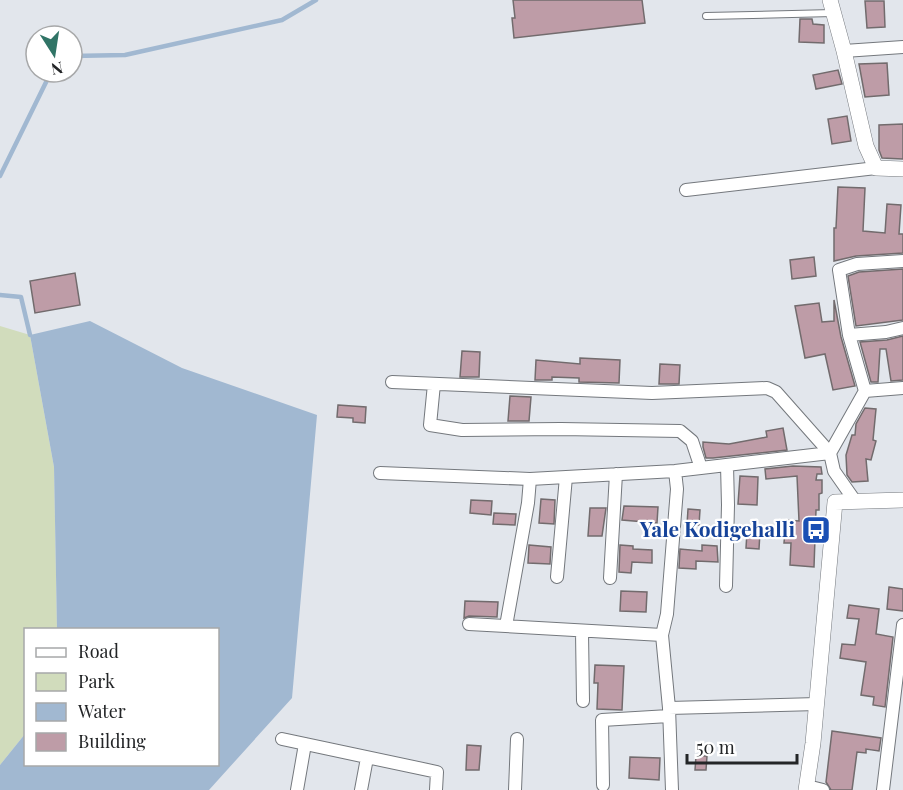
<svg xmlns="http://www.w3.org/2000/svg" width="903" height="790" font-family="'Playfair Display',serif">
	<rect width="100%" height="100%" fill="#e2e6ec"/>
	<path fill="#d1dcbc" d="M0,326l30,9 24,132 3,162 -31,1 -1,104 -25,31z"/>
	<path fill="#a1b8d1" d="M90,321l92,47 135,47 -25,283 -83,92h-209v-25l25,-31 1,30h192v-134l-161,-1 -3,-162 -24,-132z"/>
	<g fill="none" stroke-linecap="round" stroke-linejoin="round">
		<path stroke="#a1b8d1" stroke-width="4.5" d="M72,56l53,-1 157,-35 34,-20
			M0,176l51,-104
			M0,295l21,2 9,38"/>
	</g>
	<path fill="#be9ca7" stroke="#726b6d" stroke-width="1.5" d="M513,0h129l3,23 -131,15 -2,-20h3z
		M865,1h19l1,26 -18,1z
		M800,19h12l1,5 11,1v18l-25,-1z
		M887,63l2,32 -24,2 -6,-33z
		M838,70l4,14 -26,5 -3,-14z
		M847,116l4,25 -19,3 -4,-25z
		M903,124v35l-21,-1 -3,-8v-25z
		M838,187l27,1 -2,43 22,2 2,-29 14,1 -2,29h4v19l-47,3 -22,5v-33h2z
		M814,257l2,19 -24,3 -2,-19z
		M903,269v51l-47,6 -8,-50 11,-4z
		M75,273l5,32 -45,8 -5,-32z
		M834,300l7,37 14,49 -22,4 -8,-36 -20,4 -10,-52 24,-3 3,19 12,-1z
		M903,336v44l-12,1 -5,-32h-6l-2,33h-7l-11,-40 27,-2z
		M462,351l18,1 -1,25h-19z
		M580,358l40,2 -1,23 -40,-1v-4l-27,-1v3h-17l1,-20 44,4z
		M660,364l20,1 -1,19h-20z
		M510,396l21,1 -2,24h-21z
		M338,405l28,2 -1,16 -12,-1v-4l-16,-1z
		M865,408l11,1 -3,31 3,1 -5,19 -5,-1 2,22 -16,1 -5,-7 -1,-20 6,-20h3l1,-11z
		M783,428l4,22 -74,8h-7l-3,-11v-5l26,2 38,-7 -1,-6z
		M793,466l28,1 1,7h-5l-1,6h6v13l-3,1v16h-3l-2,57 -24,-2 1,-22h-7l2,-23 13,1 -2,-45 -31,3 -1,-10z
		M740,476l18,1 -1,28 -19,-1z
		M541,499l14,1 -1,24 -15,-1z
		M471,500l21,1 -1,14 -21,-2z
		M624,506l34,1 -1,16 -35,-3z
		M590,508h16l-4,28h-14z
		M688,509l12,1 -1,15h-12z
		M494,513l22,1 -1,11 -22,-1z
		M747,532h13l-1,17 -13,-1z
		M529,545l22,2 -1,17 -22,-1z
		M620,545l13,1v3l19,1v13l-20,-1 -1,11 -12,-1z
		M702,545l15,1 1,16 -22,-1v8l-17,-1 1,-19 22,2z
		M889,587l14,2v22l-16,-2z
		M621,591l26,1 -1,20 -26,-1z
		M465,601l33,1 -1,15 -28,-1 -5,2z
		M849,605l30,4 -3,25 17,3 -8,70 -12,-2 1,-8 -13,-2 5,-33 -26,-4 2,-14 13,1 4,-26 -12,-1z
		M595,665l29,1 -2,44 -25,-1 1,-26h-4z
		M832,731l49,7 -2,13 -13,-2v4l-9,-1 -5,38h-21l-5,-8z
		M467,745l14,1 -2,24h-13z
		M696,756h11l-1,14h-11z
		M630,757l30,1 -1,22 -30,-2z"/>
	<g fill="none" stroke-linecap="round" stroke-linejoin="round">
		<g stroke="#74787d" stroke-width="8">
			<path id="service" d="M706,16l127,-3"/>
		</g>
		<g stroke="#74787d" stroke-width="14">
			<path id="minor" d="M844,51l59,-4
				M686,190l190,-22
				M903,261l-46,3 -18,6 10,65 37,-3 17,-4
				M849,335l16,56
				M392,382l260,11 115,-5 9,4 54,61 4,18 21,30
				M434,384l-4,41 32,5 99,-1 119,2 12,10 9,27
				M380,473l150,6 145,-8 155,-18 35,-62 38,-3
				M557,577l9,-100
				M610,578l6,-104
				M726,586l2,-81 -1,-40
				M469,624l193,11
				M506,626l22,-123 2,-24
				M582,632l1,69
				M669,708l-7,-73 5,-21 10,-125 -2,-18
				M282,739l155,33 -1,18
				M603,785l-1,-65 67,-4
				M807,786l16,4
				M297,790l8,-46
				M361,790l6,-32
				M515,790l2,-51
				M672,790l-3,-82 148,-4
				M883,790l20,-165"/>
		</g>
		<g stroke="#74787d" stroke-width="16">
			<path id="tertiary" d="M830,0l14,51 22,95 10,22 27,1
				M806,790l7,-47 22,-241 68,-2"/>
		</g>
		<use href="#service" stroke="#fff" stroke-width="6"/>
		<use href="#minor" stroke="#fff" stroke-width="12"/>
		<use href="#tertiary" stroke="#fff" stroke-width="15"/>
	</g>
	<defs>
		<g id="bus-square" transform="scale(1.5)"><rect x="-9" y="-9" width="18" height="18" rx="4" fill="#1a4fb4" stroke="#fff"/><path d="M-5-6H5V4H4V6H2V4H-2V6H-4V4H-5ZM-3.5-4V0h7V-4ZM-3.5 1.2v1.5H-2V1.2ZM2 1.2v1.5H3.5V1.2Z" fill="#fff"/></g>
	</defs>
	<g fill-rule="evenodd">
		<use href="#bus-square" x="816" y="530"/>
	</g>
	<g text-anchor="middle" stroke-width="4.5" stroke-linejoin="round" paint-order="stroke">
		<g font-size="21" font-weight="bold" fill="#164399" stroke="#fff" text-anchor="end">
			<text x="795" y="537">Yale Kodigehalli</text>
		</g>
	</g>
	<rect x="24" y="628" width="195" height="138" fill="#ffffff" stroke="#a7a8a9" stroke-width="1.5"/>
	<rect x="36" y="648" width="30" height="9" fill="#ffffff" stroke="#a7a8a9" stroke-width="1.5"/>
	<text x="78" y="658" font-size="18" fill="#232527">Road</text>
	<rect x="36" y="673" width="30" height="18" fill="#d1dcbc" stroke="#a7a8a9" stroke-width="1.5"/>
	<text x="78" y="688" font-size="18" fill="#232527">Park</text>
	<rect x="36" y="703" width="30" height="18" fill="#a1b8d1" stroke="#a7a8a9" stroke-width="1.5"/>
	<text x="78" y="718" font-size="18" fill="#232527">Water</text>
	<rect x="36" y="733" width="30" height="18" fill="#be9ca7" stroke="#a7a8a9" stroke-width="1.5"/>
	<text x="78" y="748" font-size="18" fill="#232527">Building</text>
	<g transform="translate(54 54) rotate(168)"><circle r="28" fill="#ffffff" stroke="#a7a8a9" stroke-width="1.5"/>
	<path d="M0-4.5L10 22L0 15L-10 22Z" fill="#307466"/>
	<text y="-9" font-size="16" font-weight="bold" text-anchor="middle" fill="#232527">N</text>
	</g>
	<path d="M687 754v9h110v-9" fill="none" stroke="#232527" stroke-width="3"/>
	<text x="696" y="754" font-size="18" fill="#232527" stroke="#ffffff" stroke-width="4.5" paint-order="stroke">50 m</text>
</svg>
